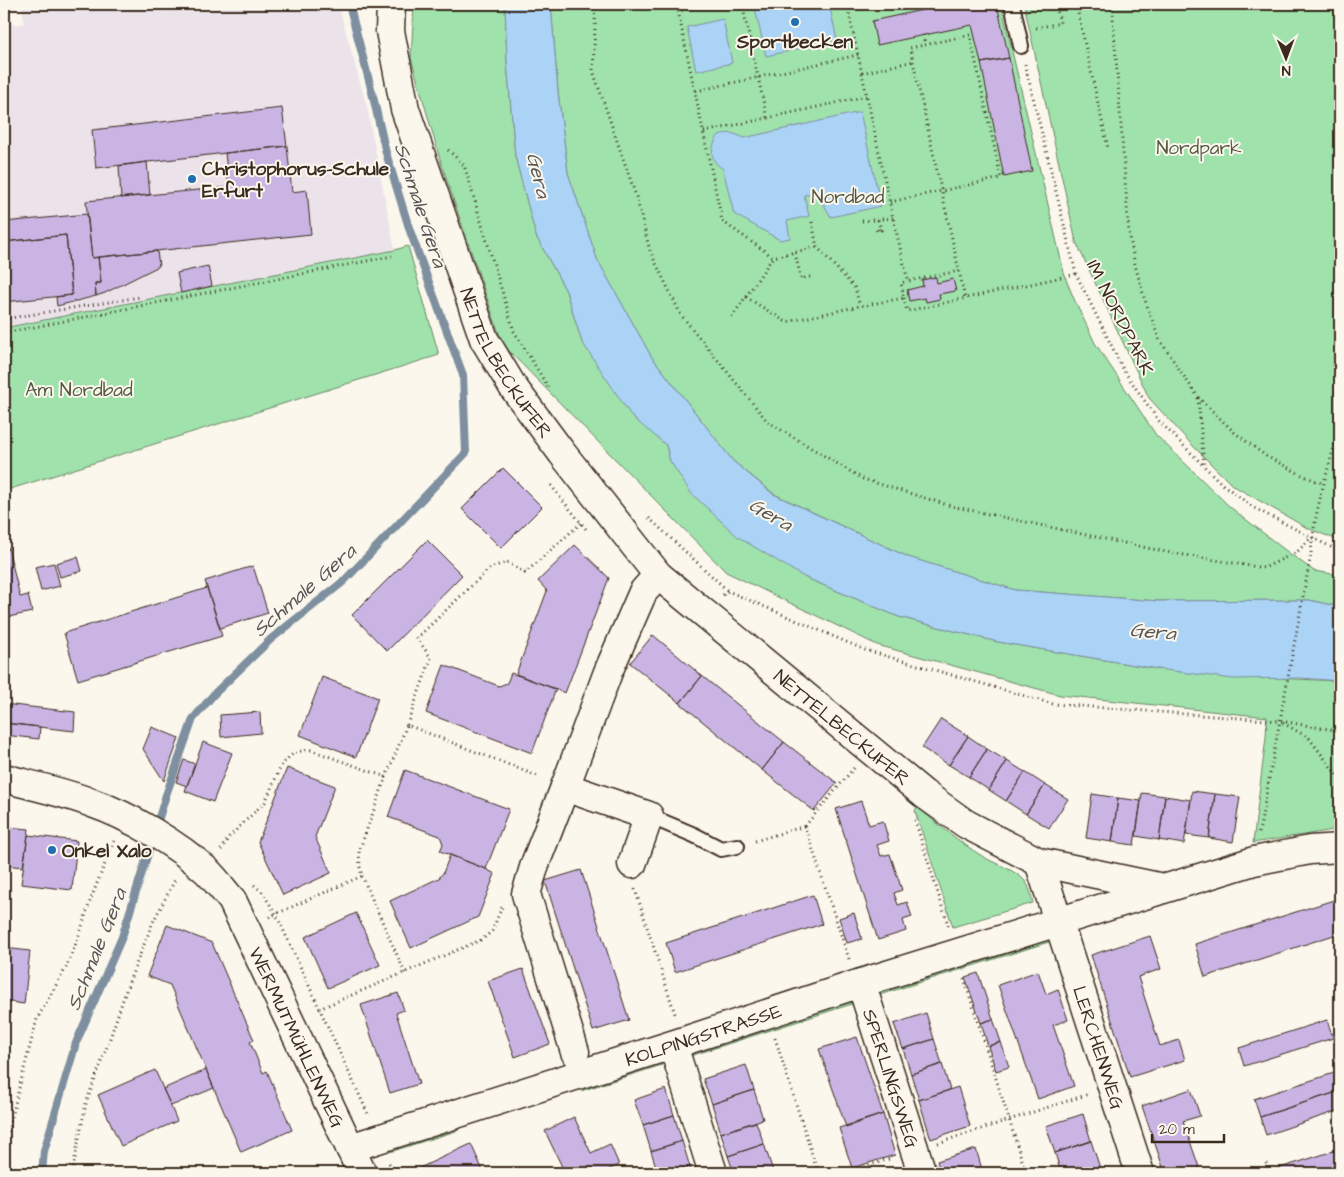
<svg xmlns="http://www.w3.org/2000/svg" width="1344" height="1177" font-family="'Architects Daughter',sans-serif">
	<rect width="100%" height="100%" fill="#fbf7ec"/>
	<filter id="ink" filterUnits="userSpaceOnUse"><feTurbulence type="fractalNoise" baseFrequency=".02" numOctaves="2"/><feDisplacementMap in="SourceGraphic" scale="10" xChannelSelector="R" yChannelSelector="G"/><feConvolveMatrix kernelMatrix="1 2 1 2 8 2 1 2 1" color-interpolation-filters="sRGB"/></filter>
	<g filter="url(#ink)">
		<path fill="#ece3ea" d="M22,4h316l29,103 28,143 -391,78v-274l3,-30h17z"/>
		<path fill="#9fe2ac" stroke="#6d8665" d="M414,4h91l2,57 8,95 21,80 30,55 16,51 73,93 11,10 4,16 134,116 95,40 99,25 160,27 137,10 45,2v148l-87,14 13,-106 1,-20 -207,-22 -183,-50 -151,-73 -223,-227 -61,-179 -31,-108z
			M551,4h450l64,273 9,22 21,44 61,92 74,72 55,43 29,21 26,4v32l-31,-7 -151,1 -143,-11 -107,-33 -134,-63 -41,-33 -82,-105 -54,-97 -29,-86 -10,-81z
			M1024,4h316v537l-33,-13 -75,-43 -38,-38 -45,-49 -73,-156z
			M408,246l31,109 -435,136v-163l391,-78z
			M917,807c21,17 42,35 65,49 13,8 34,14 43,25 5,6 6,14 8,22l-80,24 -38,-116z
			M1050,939l-1,3 -176,55 2,-7z
			M851,998l7,4 -174,56 3,-7z
			M660,1060l8,3 -87,28 -1,-4z
			M455,1126l4,4 -69,22 -3,-4z"/>
		<path fill="#abd3f6" stroke="#7e8fa0" d="M505,4h46l7,88 10,81 29,86 54,97 82,105 40,33 135,63 107,33 143,11 151,-1 31,7v74l-38,-3 -69,1 -75,-10 -160,-27 -99,-25 -95,-40 -66,-40 -47,-44 -21,-32 -4,-16 -34,-28 -50,-75 -16,-51 -30,-55 -21,-80 -8,-95z
			M754,4h75l8,36 -71,16z
			M723,19l9,44 -36,8 -9,-44z
			M860,112l21,94 -50,11 -14,-24 -13,2 5,21 -22,5 3,17 -10,2 -46,-26 -11,-45c-2,-2 -5,-3 -7,-6 -7,-8 -3,-20 3,-28 9,-3 15,-2 25,3z"/>
		<g fill="none" stroke-linecap="round" stroke-linejoin="round">
			<path stroke="#7e8fa0" stroke-width="8" d="M42,1173l2,-22 32,-108 46,-106 44,-142 27,-76 21,-25 57,-55 73,-58 122,-128 -3,-78 -53,-144 -24,-78 -14,-61 -23,-88"/>
		</g>
		<path fill="#cab4e4" stroke="#3b2a1e" d="M950,4h47l12,54 -28,5 -9,-38 -95,20 -5,-24z
			M1009,58l23,113 -28,6 -23,-114z
			M282,108l5,38 -191,22 -4,-38z
			M287,146l5,46 15,-2 4,44 -219,24 -6,-57 143,-14 -4,-34z
			M147,162l3,33 -29,3 -2,-32z
			M87,214l5,44 6,-1 3,26h-6l1,13 -39,10 -1,-9 16,-2 -6,-60 -62,7v-20z
			M66,235l6,60 -68,7v-60z
			M157,251l2,15 -54,27 -9,3 -1,-13h6l-3,-26z
			M208,266l4,20 -31,7 -4,-20z
			M936,277l1,6 16,-4 3,12 -17,3 1,5 -14,3 -1,-4 -16,3 -2,-11 16,-4 -1,-6z
			M503,468l39,39 -41,41 -39,-39z
			M427,540l35,35 -75,76 -35,-36z
			M575,545l34,33 -44,115 -49,-19 31,-83 -9,-10z
			M8,547l12,50 8,-2 4,17 -28,6v-70z
			M78,557l4,14 -22,6 -4,-14z
			M54,563l6,23 -19,5 -6,-24z
			M253,566l15,47 -48,15 -15,-47z
			M207,588l15,48 -144,44 -14,-47z
			M653,635l49,41 -22,27 -50,-40z
			M444,665l55,21 8,-3 4,-10 45,16 -24,64 -106,-40z
			M702,676l82,66 -22,28 -82,-67z
			M322,677l56,21 -22,59 -56,-22z
			M4,704l71,8 -1,19 -70,-8z
			M260,712l1,21 -40,4 -1,-22z
			M941,719l27,17 -19,29 -27,-17z
			M4,723l36,4 -1,12 -35,-4z
			M152,727l27,11 -15,43 -21,-32z
			M968,736l19,13 -18,28 -20,-12z
			M203,742l29,11 -19,49 -28,-11z
			M784,742l53,41 -23,28 -52,-41z
			M987,749l20,12 -18,29 -20,-13z
			M184,760l11,4 -8,22 -11,-4z
			M1007,761l18,11 -19,29 -17,-11z
			M287,768l48,18 -20,51 16,36 -48,22 -25,-53z
			M405,770l104,39 -23,60 -46,-18 3,-7 -3,-8 -52,-19z
			M1025,772l20,13 -19,29 -20,-13z
			M1045,785l23,14 -19,29 -23,-14z
			M1192,791l23,3 -6,44 -23,-3z
			M1142,793l23,3 -6,44 -23,-4z
			M1092,794l26,4 -6,44 -26,-4z
			M1215,794l25,3 -7,45 -24,-4z
			M1165,796l26,4 -7,44 -25,-4z
			M1118,798l23,3 -7,44 -22,-3z
			M861,801l8,24 14,-4 6,20 -12,4 4,11 9,-2 12,36 -8,3 4,12 9,-3 5,15 -9,3 3,11 -28,9 -42,-131z
			M4,821h5l-1,6 21,2 -6,38 -19,-2z
			M28,835l49,6 -5,49 -51,-6z
			M450,855l36,14 9,5 -17,43 -67,31 -21,-47 49,-23 4,-5z
			M581,870l48,150 -36,11 -48,-150z
			M813,895l9,29 -147,48 -9,-29z
			M1340,898v35l-135,44 -10,-33z
			M356,913l24,52 -52,23 -23,-51z
			M854,913l8,26 -15,4 -8,-25z
			M167,925l45,18 42,97 -4,2 13,31 4,-2 25,59 -51,22 -71,-167 -23,-9z
			M1150,936l11,33 -23,8 22,69 19,-6 6,20 -55,17 -39,-122z
			M4,948l26,3 -6,53 -20,-3z
			M523,969l27,75 -35,13 -27,-76z
			M1038,971l8,23 12,-5 10,31 -15,5 21,61 -36,13 -40,-114z
			M978,973l15,46 -12,4 -16,-46z
			M398,993l6,17 -8,3 23,71 -29,9 -29,-88z
			M926,1013l8,26 -31,10 -9,-25z
			M993,1019l8,23 -13,4 -7,-23z
			M1327,1020l6,18 -89,28 -5,-18z
			M857,1037l26,77 -37,13 -27,-78z
			M934,1039l8,25 -31,10 -8,-25z
			M1001,1042l8,25 -13,4 -8,-25z
			M942,1064l8,26 -31,10 -8,-26z
			M746,1065l8,25 -42,14 -9,-25z
			M155,1070l22,51 -56,25 -23,-51z
			M206,1070l8,18 -43,18 -8,-17z
			M1340,1071v20l-80,26 -6,-18z
			M958,1087l12,39 -39,13 -12,-39z
			M666,1089l8,26 -31,10 -9,-25z
			M1191,1089l9,27 -17,5 18,52h-36l-23,-67z
			M754,1090l9,29 -42,14 -9,-29z
			M1340,1091v19l-74,25 -6,-18z
			M883,1114l12,41 -43,13 -13,-40z
			M1083,1114l8,27 -36,12 -9,-27z
			M674,1115l8,26 -31,10 -8,-26z
			M574,1117l17,36 19,-9 9,21 -18,8h-36l-20,-42z
			M756,1122l8,22 -36,12 -7,-23z
			M682,1141l8,26 -21,6h-11l-7,-22z
			M1091,1141l9,27 -16,5h-23l-6,-20z
			M471,1144l13,29h-70l-1,-2z
			M764,1144l9,27 -7,2h-32l-6,-17z
			M976,1149l7,24h-42l-4,-12z
			M1340,1149v19l-18,5h-43l-2,-4z
			M690,1167l3,6h-24z
			M1100,1168l2,5h-18z"/>
		<g fill="none" stroke-linecap="round" stroke-linejoin="round">
			<g stroke="#3b2a1e" stroke-width="18">
				<path id="lane" d="M1012,4l9,42
					M649,816l45,19 27,14 16,-3"/>
			</g>
			<g stroke="#3b2a1e" stroke-width="31">
				<g id="street">
					<path id="s1" d="M391,4l-1,27 15,78 79,230 29,48 49,66 96,122 266,219 42,30 73,38 124,26"/>
					<path id="s2" d="M4,778c29,8 60,14 88,25 38,13 85,41 115,68 9,9 17,20 25,29l130,273"/>
					<path d="M565,787l-30,77 -9,30 49,158"/>
					<path id="s3" d="M1039,862l101,311"/>
					<path d="M632,864l17,-48 -84,-29 43,-115 35,-80 15,-17"/>
					<path id="s4" d="M861,983l61,190"/>
					<path d="M673,1045l40,128"/>
					<path id="s5" d="M350,1148l334,-107 177,-58 393,-122 56,-11 30,-2"/>
				</g>
			</g>
			<path stroke="#3b2a1e" stroke-width="3" stroke-dasharray="1 4" stroke-linecap="butt" d="M596,4l-3,67 43,125 14,55 31,64 87,107 95,57 88,27 215,46 98,16 33,-16 15,-15
				M712,4l-34,7 44,210 51,36 44,-10
				M742,4l25,114
				M847,4l46,214 15,63 51,-10
				M916,4l2,7
				M1076,4l32,144
				M1112,4l17,229 6,32 9,32 15,42 39,58 37,36 31,23 38,20 20,8
				M1036,28l24,-5 -4,-19
				M923,35l2,9
				M1025,64l51,210 48,97 34,49 64,64 32,24 77,39 9,3
				M862,73l52,-12
				M696,91l162,-36
				M704,132l163,-36
				M448,150l16,15 50,166 34,56
				M890,202l111,-24 -31,-143 -60,13 55,250
				M878,220l3,10 -4,1 -1,-2 2,-1 1,2
				M862,221l31,-3
				M812,222l5,25 38,41 5,18
				M795,253l6,26 9,-2
				M746,297l40,25 74,-16 44,-8 -3,-15 7,-2
				M904,298l3,13 169,-37
				M732,317l41,-60
				M4,319l136,-22
				M4,333l388,-77
				M1198,398l6,68
				M551,485l8,11 27,33
				M649,518l79,73
				M723,595l5,-4 137,59 188,54 227,17 60,10
				M1283,723l26,15 31,41
				M407,725l24,-67 -14,-20 73,-70 17,-6 18,11 56,-50
				M915,820l34,108
				M1259,833l52,-279c3,-44 18,-87 29,-129
				M755,841l50,-15
				M221,850l8,-13 36,-35 17,-38 13,-12 16,-2 75,27 21,-52 133,52
				M362,876l43,97
				M254,885l8,7 14,22 93,202
				M635,889l41,128
				M269,917l93,-41 -2,-9 -1,-16 27,-74
				M849,959l-44,-133 49,-58
				M964,978l62,195
				M319,1009l164,-70 9,-8 10,-24
				M775,1038l43,135
				M4,1141l4,-10 29,-112 30,-53 13,-33 10,-32 24,-60
				M938,1143l151,-49
				M389,1163l6,10
				M1266,1163l4,10
				M72,1173l14,-70 20,-53 23,-68 24,-60 23,-44
				M99,1173l7,-4 22,4
				M845,1173l47,-15"/>
			<use href="#lane" stroke="#fbf7ec" stroke-width="14"/>
			<use href="#street" stroke="#fbf7ec" stroke-width="28"/>
		</g>
	</g>
	<g fill="#1f6fb2" stroke="#fbf7ec" stroke-width="2">
		<circle cx="795" cy="22" r="5"/>
		<circle cx="192" cy="179" r="5"/>
		<circle cx="52" cy="850" r="5"/>
	</g>
	<g text-anchor="middle" stroke-width="4" stroke-linejoin="round" paint-order="stroke">
		<g font-size="19" font-weight="bold" fill="#3b2a1e" stroke="#fbf7ec" text-anchor="start">
			<text x="795" y="48" text-anchor="middle">Sportbecken</text>
			<text x="202" y="175">Christophorus-Schule<tspan x="202" dy="22">Erfurt</tspan></text>
			<text x="62" y="857">Onkel Xalo</text>
		</g>
		<g font-size="19" fill="#545842" stroke="#fbf7ec">
			<text x="1199" y="154">Nordpark</text>
			<text x="848" y="203">Nordbad</text>
			<text x="79" y="396">Am Nordbad</text>
		</g>
		<g font-size="19" fill="#3b2a1e" stroke="#fbf7ec">
			<text transform="translate(1121 317) rotate(63)" y="7">IM NORDPARK</text>
			<text dy="7" stroke="none"><textPath href="#s1" startOffset="381">NETTELBECKUFER</textPath></text>
			<text dy="7" stroke="none"><textPath href="#s1" startOffset="882">NETTELBECKUFER</textPath></text>
			<text dy="7" stroke="none"><textPath href="#s5" startOffset="371">KOLPINGSTRASSE</textPath></text>
			<text dy="7" stroke="none"><textPath href="#s2" startOffset="416">WERMUTMÜHLENWEG</textPath></text>
			<text dy="7" stroke="none"><textPath href="#s3" startOffset="195">LERCHENWEG</textPath></text>
			<text dy="7" stroke="none"><textPath href="#s4" startOffset="100">SPERLINGSWEG</textPath></text>
		</g>
		<g font-size="20" font-style="italic" fill="#575454" stroke="#fbf7ec">
			<text transform="translate(539 175) rotate(76)" y="7">Gera</text>
			<text transform="translate(421 205) rotate(72)" y="7">Schmale Gera</text>
			<text transform="translate(771 514) rotate(30)" y="7">Gera</text>
			<text transform="translate(304 590) rotate(-41)" y="7">Schmale Gera</text>
			<text transform="translate(1153 631) rotate(5)" y="7">Gera</text>
			<text transform="translate(96 949) rotate(-68)" y="7">Schmale Gera</text>
		</g>
	</g>
	<rect width="1344" height="1177" fill="none" stroke="#fbf7ec" stroke-width="20"/>
	<rect x="10" y="10" width="1324" height="1157" fill="none" stroke="#3b2a1e" stroke-width="2" filter="url(#ink)"/>
	<g transform="translate(1286 58) rotate(179)" stroke="#fbf7ec" stroke-width="4" paint-order="stroke">
	<path d="M0-4L9 19L0 12L-9 19Z" fill="#3b2a1e"/>
	<text y="-8" font-size="14" font-weight="bold" text-anchor="middle" fill="#3b2a1e">N</text>
	</g>
	<path d="M1152 1134v8h72v-8" fill="none" stroke="#3b2a1e" stroke-width="2.5"/>
	<text x="1159" y="1134" font-size="15" fill="#3b2a1e" stroke="#fbf7ec" stroke-width="4" paint-order="stroke">20 m</text>
</svg>
